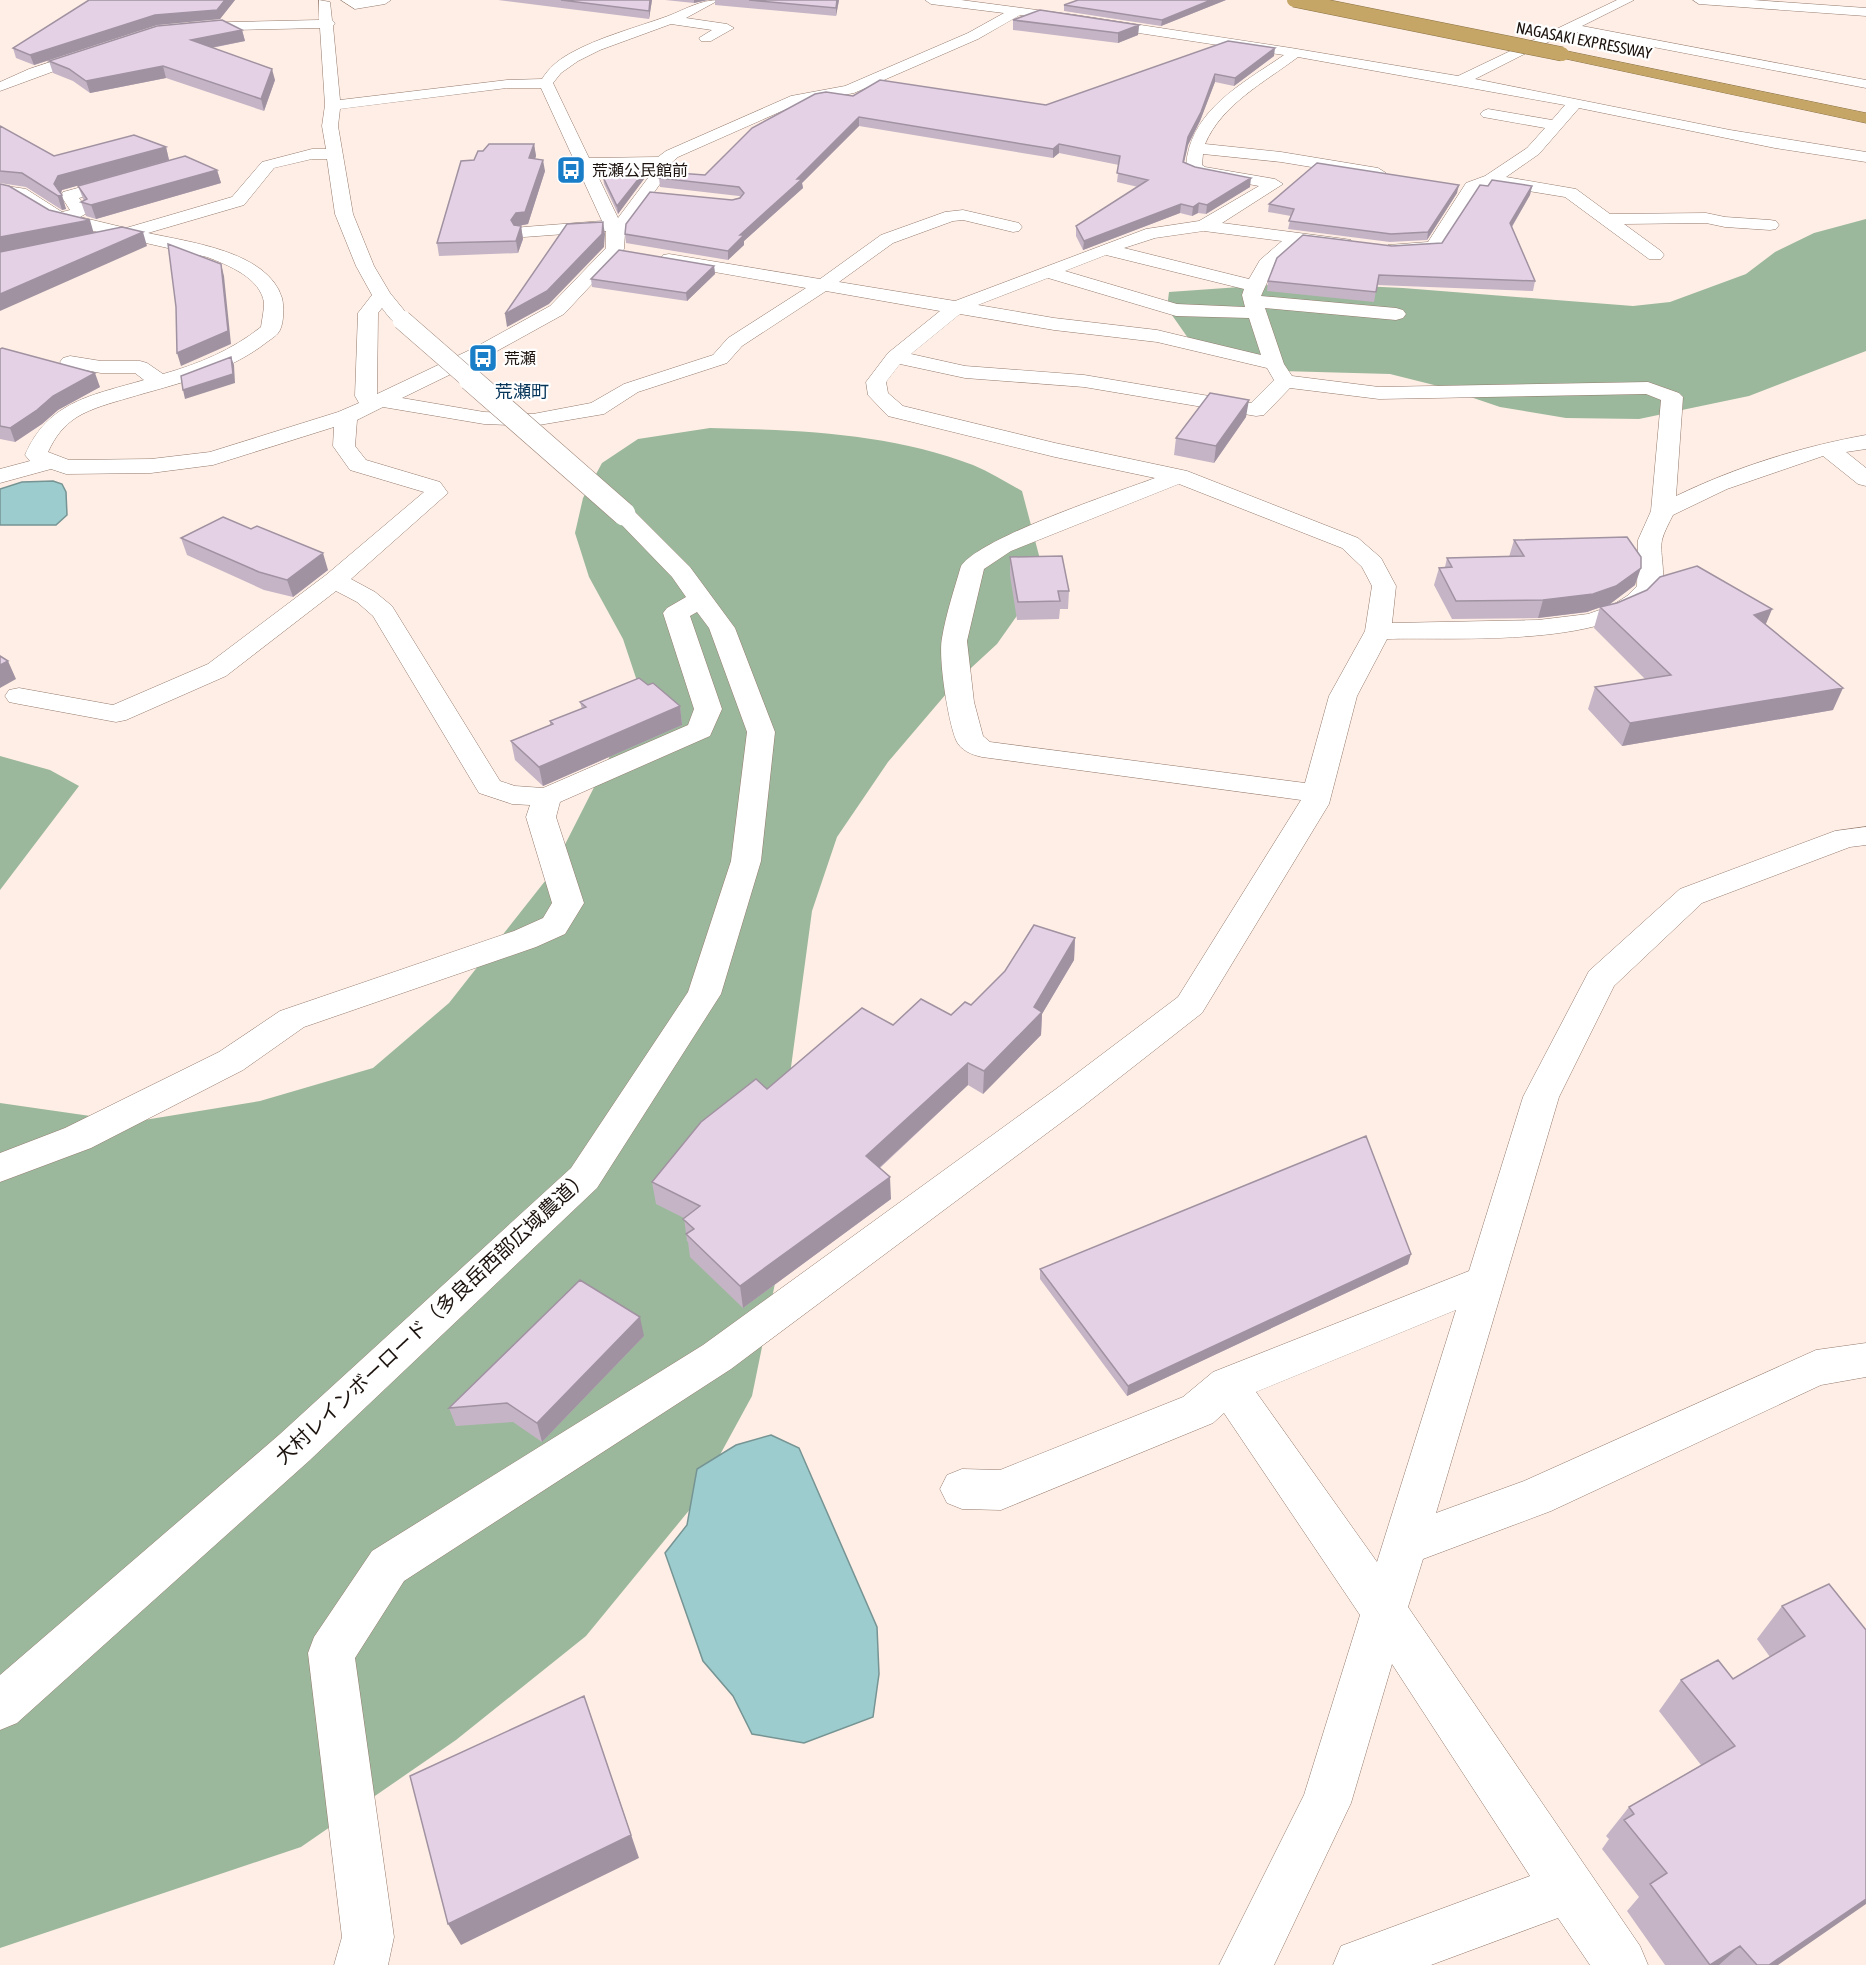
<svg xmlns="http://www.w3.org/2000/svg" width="1866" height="1965" font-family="'Asap Condensed','Noto Sans JP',sans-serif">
	<rect width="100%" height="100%" fill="#ffeee5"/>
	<path fill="#9cb89c" d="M1866,219v132l-117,45 -110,23 -73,-1 -66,-11 -62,-21 -48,-12 -109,-3 -93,-33 -21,-30 2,-16 129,-9 105,5 230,18 37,-4 76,-28 29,-22 39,-19z
		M710,428c88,2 180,5 263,37 17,7 33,17 49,26l19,72 -13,37 -31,44 -39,36 -70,82 -51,75 -25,74 -25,186 -4,147 -31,152 -61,112 -105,128 -130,104 -155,107 -301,101v-845l132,19 128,-21 113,-33 76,-65 100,-127 65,-128 23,-67 -14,-42 -34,-62 -14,-44 8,-35 19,-35 36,-24z
		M0,756l50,14 29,16 -79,104z"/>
	<path fill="#9ccccd" stroke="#769494" stroke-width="1.5" d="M53,481l9,3 4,8 1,23 -11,10h-56v-36l22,-7z
		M771,1435l28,13 78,179 2,47 -6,43 -69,26 -52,-9 -19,-38 -30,-35 -38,-108 22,-28 10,-56 39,-24z"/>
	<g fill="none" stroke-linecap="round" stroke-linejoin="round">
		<g stroke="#937a6d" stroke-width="1">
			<path id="minor" d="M319,0l11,2 2,18 3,3 -2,3 7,74 167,-20 35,-1c7,-11 15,-18 27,-25 30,-17 66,-26 99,-38 18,-7 32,-16 51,-16l-33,18 41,6 7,4 -23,13h-10l-2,-3 13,-8 -41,-6 -71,26 -22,11 -17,12 -8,10 36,75 69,-1 8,-6 125,-55 54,-10 123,-53 36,-20 -73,-9 -6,-4h36l114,15 216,33 167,28 159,-76h17l-52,26 284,54v8l-296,-57 -95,48 255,51 136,22v10l-91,-14 -196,-40 -40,46 -33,23 70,12 34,25 96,-1 19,4 45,3 6,1 3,4 -3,4 -6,1 -45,-3 -19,-4 -82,1 37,27 3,4 -3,4h-12l-84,-62 -73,-12 -14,5 -38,61 -46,3 -6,-1 -3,-4 3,-4 40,-3 38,-59 19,-7 42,-28 18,-20 -62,-11 -3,-3 3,-3 5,-2 64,11 13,-15 -267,-48c-33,25 -76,47 -93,87l76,8 97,16 8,5 -8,5 -97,-16 -78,-8 -1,11 3,2 70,12 8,5 -61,39 123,16 6,1 3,4 -3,4 -6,1 -44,-5 -27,23 -13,29 135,12 7,2 3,4 -3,4 -7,2 -131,-12 19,56 8,12 87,11 269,-5 31,11 4,4 -7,99c60,-29 124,-49 190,-61v14l-20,3 20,16v18l-8,-2 -35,-28 -96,33 -54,26c-4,8 -9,17 -11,25 -3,15 6,38 -3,50 -40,59 -205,47 -272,49l-30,57 -28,108 -127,209 -120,94 -351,262 -327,212 -49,77 39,279 -6,28h-54l8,-28 -34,-284 6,-16 58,-86 331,-206 353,-256 122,-92 123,-197 -319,-43c-10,-2 -22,-7 -26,-17 -8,-19 -18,-82 -14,-102 4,-24 12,-48 19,-72 20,-29 154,-73 194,-88l-100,-21 -167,-41 -20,-21 -2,-13 22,-29 52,-42 -114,-20 -84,55 -15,17 -89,29 -34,22 -71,12 -49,-2 -101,-17 -26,13 -2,26 11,14 74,22 8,11 -97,86 24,13 17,14 108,175 15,5 28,2 145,-63 6,-16 -31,-96 4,-5 19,-11 -14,-20 -56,-58 -4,-5 4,-5 8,-2 8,2 58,58 45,61 40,104 -14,129 -40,133 -124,194 -287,272 -293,263 -17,7v-55l280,-241 291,-266 117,-176 43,-131 16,-129 -38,-104 -12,-16 -7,4 32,93 -12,27 -150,66 -4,15 28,86 -19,31 -29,13 -232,80 -61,43 -152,78 -91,34v-29l65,-25 154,-76 61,-41 234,-80 29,-13 9,-15 -26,-86 4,-12 -18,-1 -33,-11 -106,-177 -16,-14 -21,-11 -110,85 -100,44 -10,2 -97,-18 -10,-2 -4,-6 4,-6 10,-2 94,17 95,-41 118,-89 98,-83 -74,-22 -17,-24 1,-19 -121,38 -62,8 -85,1 -15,-5 -51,14v-14l30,-8 -5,-6c23,-54 68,-60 119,-75l-9,-7h-34l-38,-7 -3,-4 3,-4 7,-2 31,5h39l7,2 16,11c36,-10 69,-24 98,-47 1,-8 3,-16 3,-24 -3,-25 -36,-38 -57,-46l-153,-35 -39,-25 -15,-2v-10l26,4 36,23 8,-2 -9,-14 2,-4 62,-17 6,1 2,4 -2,4 -52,14 10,14 -9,5 46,11 106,-31 30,-35 50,-13h14l-4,-23 3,-21 -5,-77 -131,3 -7,-4 7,-4 130,-3zM1020,15l264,40c-42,29 -94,55 -98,111l8,8 65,12 -60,35 -53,8 -191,72 -116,-19 54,-39 60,-22 10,-1 50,12 6,-1 3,-4 -3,-4 -56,-13 -18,2 -64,23 -61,44 -151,-25 -6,1 -3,4 3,4 143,25 -78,50 -15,17 -89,29 -33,19 -58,11 -49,-2 -82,-14 86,-42 76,-42 57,-61 3,-4 1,-16 45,-63v-6l8,-7 122,-54 54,-10 124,-54zM507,88h34l61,133 -78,6 -6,1 -3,4 3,4 6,1 82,-6v17l-56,58 -76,42 -97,46 1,-81 4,-5c8,10 13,20 27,16l3,-4 -22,-27 -16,-27 -21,-52 -15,-88 2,-17zM312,159h15l8,55 21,52 16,29 -14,18 -3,83 4,7 -21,9 -128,40 -59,7 -82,1 -21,-8c7,-15 15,-26 29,-35 15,-9 34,-14 51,-19 47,-14 100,-25 139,-56 4,-3 11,-7 13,-12 4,-8 4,-24 2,-32 -14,-47 -94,-56 -134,-65l96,-28 30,-37zM654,167v3l-36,48 -24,-50zM1204,231l78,10 -22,19 -11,19 -125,-31 31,-10zM1106,255l138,34 -2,6 3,12 -68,-3 -112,-33zM1048,278l128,38 73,2 12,37 -104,-25 -103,-12 -76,-13zM960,314l94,16 103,12 110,26 7,12 -23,23 -167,-28 -119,-9 -54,-12zM900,364l65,14 119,9 172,29 8,-1 26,-27 89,11 267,-5 15,6 -10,111 -13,29 -1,46 -10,10 -16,10 -23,8 -50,6 -146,3 4,-37 -15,-28 -23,-20 -171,-67 -132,-28 -152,-37 -15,-13 -2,-11zM1179,484l163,64 20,19 10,19 -7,45 -36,65 -24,87 -315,-41 -7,-6 -9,-34 -7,-61 17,-72 27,-18z
				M341,0h50l-6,4 -30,5z
				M1693,0h60l113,8v8l-167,-12z
				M93,48l7,4 -2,3 -98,36v-9l29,-13z
				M1866,827v18l-16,2 -148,56 -88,83 -55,111 -123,416 88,-32 292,-131 50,-7v34l-45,8 -270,126 -128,48 -15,48 232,339 8,19h-58l-32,-47 -127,47h-98l8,-19 189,-70 -138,-212 -41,139 -77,162h-55l85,-170 56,-180 -136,-202 -11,10 -212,87 -39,-1 -15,-6 -7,-14 7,-14 15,-6 38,1 183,-73 30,-25 256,-101 54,-174 66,-126 91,-82 155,-58zM1456,1310l-79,252 -121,-170z"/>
		</g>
		<g stroke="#8a7348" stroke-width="1">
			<path id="highway" d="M1562,50l304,63v10l-309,-66 -2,-3z"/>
		</g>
		<use href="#minor" fill="#fff" fill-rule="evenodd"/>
		<use href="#highway" fill="#c6a667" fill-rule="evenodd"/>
		<g stroke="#937a6d" stroke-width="20" stroke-linecap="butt">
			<path id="minor-bridge-far1" d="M402,320l70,61"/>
		</g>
		<g stroke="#937a6d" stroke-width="24" stroke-linecap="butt">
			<path id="minor-bridge" d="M470,379l154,135"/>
		</g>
		<g stroke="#8a7348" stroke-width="15" stroke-linecap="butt">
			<path id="highway-bridge" d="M1294,0l268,54"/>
		</g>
		<use href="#minor-bridge-far1" stroke="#fff" stroke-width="19"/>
		<use href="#minor-bridge" stroke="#fff" stroke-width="23"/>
		<use href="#highway-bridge" stroke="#c6a667" stroke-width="14"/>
	</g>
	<path fill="#c5b4c6" d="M89,0h146l-15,19 -63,6 -123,40 -18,-7 -3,-10z
		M498,0h154l-3,19z
		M665,0h43l-14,3z
		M715,0h124l-3,16 -121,-11z
		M1078,0h148l-65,26 -97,-15v-6z
		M1013,20l126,5 -1,10 -20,8 -105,-13z
		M242,30l3,11 -33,7 63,32 -11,31 -98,-33 -76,15 -17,-12 -20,-8 -4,-12z
		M1274,56l-40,30 -19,-4 -15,39 -12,24 -4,17 11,5 55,20 -44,27 -8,-1 -6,3 -12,-3 -97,37 -7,-14v-10l62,-39 -21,-5 2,-17 -60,-12 -6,5 -194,-32 -57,57 1,5 -59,53v4l-16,15 -102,-17 -1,-9 116,-37 -2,-1 -79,-9 -1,-9 46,-3 148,-79 193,9z
		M0,126l54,30 112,-9 3,13 48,10 4,13 -125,36 -10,-3 -5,-14 3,-1 -6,-15 23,-7 -39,11 -1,4 5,15 -4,1 -36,-23 -26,-4z
		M534,144l2,12 -1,3 10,12 -17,53 -10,2h3l2,13 -5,14 -79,3 -2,-13 37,-83 9,-9z
		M603,177l41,2 -26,35 -14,-30z
		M1488,186h44l-2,9 -18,32 23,54 -2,10 -156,-6 -3,17 -107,-11 1,-10 124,-35 50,-3z
		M1457,193l-30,47 -37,2 -102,-13 3,-13 -23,-4 1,-8z
		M714,266l1,8 -28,27 -95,-14 -1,-8z
		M0,349l100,38 -42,23 -16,14 -27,18 -15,-3z
		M1246,417l-32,46 -40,-8 2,-17z
		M251,529l77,41 -35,27 -29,-7 -77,-35 -6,-17z
		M1514,540l121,45 -25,19 162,5 -7,16 68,85 -211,36 -34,-37 7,-22 50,-8 -51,-51 6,-21 -13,5 -49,6 -86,1 -18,-34 5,-17 6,-1 2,-9 62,-1z
		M1010,557l59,34 -1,18h-8l-1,10 -42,1 -7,-45z
		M648,685l32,21 2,19 -139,61 -28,-26 -4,-19 39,-16v-4l32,-12 -2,-7z
		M1075,938l-1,22 -32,54 -1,21 -58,59 -15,-9 -88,83 11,31 -148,109 -53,-51 -2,-15 -1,-1 -3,-23 -28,-14 -4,-22 115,-93 126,-64 58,-10 20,-10z
		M1408,1264l-281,132 -87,-117v-10z
		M644,1336l-102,106 -29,-20 -57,4 -7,-18z
		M1829,1584l-51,381h-113l-38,-54 12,-14 -37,-48 7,-10 -3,-3 23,-29 72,-42 -42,-54 22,-31 52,-1 37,-22 -13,-18 25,-33z"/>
	<path fill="#a092a1" d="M225,0h10l-15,19 -63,6 -123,40 -4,-10 125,-40z
		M650,0h2l-3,19v-8z
		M694,0h14l-14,3z
		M837,0h2l-3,16v-8z
		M1211,0h15l-65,26 1,-6z
		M1139,25l-1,10 -20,8v-10z
		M242,30l3,11 -51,10 -3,-11z
		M1275,48l-1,8 -40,30 1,-8z
		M163,66l3,12 -76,15 -4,-12z
		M272,69l3,11 -11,31 -3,-12z
		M1215,74v8l-15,39 -12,24 -6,26 1,-9 5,-25z
		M859,117v9l-57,57 1,5 -59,53v4l-16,15v-9l12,-16z
		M534,144l2,12 -5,14 -2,-12z
		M1059,144v9l-6,5v-9z
		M166,147l3,13 -107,30 -2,5h2l4,14 -4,1 -8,-26 4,-8z
		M543,160l2,11 -17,53 -10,2 -5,6 -2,-12z
		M217,170l4,13 -125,36 -5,-14z
		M644,172v7l-26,35 -1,-8z
		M1251,178l-1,9 -44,27 1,-9z
		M1459,185l-2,8 -30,47 1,-8z
		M1532,186l-2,9 -22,38 2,-10z
		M1199,203l-1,10 -6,3 1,-9z
		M1181,204l-1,9 -97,37 1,-9z
		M90,220l4,14 -94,19v-16z
		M603,222l2,12 -1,13 -55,57 -42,23 -2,-13z
		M521,226l2,13 -5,14 -2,-12z
		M143,232l4,14 -147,65v-17z
		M221,264l3,12 7,68 -50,22 -4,-13z
		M714,266l1,8 -28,27 -1,-8z
		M231,357l3,8 1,18 -50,16 -2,-9z
		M95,373l5,14 -42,23 -16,14 -27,18 -5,-14 43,-32z
		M1249,400l-3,17 -32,46 2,-17z
		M323,553l5,17 -35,27 -6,-17z
		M1641,568l-6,17 -25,19 -23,8 -49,6 5,-18z
		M1772,609l-9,22 -9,-16z
		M8,661l8,18 -16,9v-23z
		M1843,688l-10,22 -211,36 8,-23z
		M680,706l2,19 -139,61 -4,-19z
		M1075,938l-1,22 -32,54 -1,21 -58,59 1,-23 50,-64z
		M968,1063v22l-101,94 -1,-23z
		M890,1177l1,22 -148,109 -3,-22z
		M1411,1254l-3,10 -281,132 1,-10z
		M640,1317l4,19 -102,106 -5,-19z
		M584,1696l55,162 -178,87 -13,-21z
		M1866,1899v5l-88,61h-9z
		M1740,1946l-21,19h-10h1z"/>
	<path fill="#e5d1e6" stroke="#a092a1" stroke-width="1.5" d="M89,0h136l-8,10 -62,5 -125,40 -17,-7z
		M561,0h89l-1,11z
		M749,0h88l-1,8z
		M1078,0h133l-49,20 -98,-15z
		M1040,10l99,15 -21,8 -105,-13z
		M222,20l20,10 -51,10 81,29 -11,30 -98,-33 -77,15 -17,-12 -20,-8 108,-35z
		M1228,41l47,7 -40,30 -20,-4 -14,38 -13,25 -5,25 12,5 56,11 -44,27 -8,-2 -6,4 -12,-3 -97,37 -8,-15 72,-46 -31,-7 3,-17 -61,-12 -6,5 -194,-32 -62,62h5l-62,56h4l-16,16 -103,-17 1,-10 24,-32 82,8 8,-2 4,-5 -5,-6 -80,-9 5,-6 41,3 47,-47 63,-34 11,-2 27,4 27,-16 166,25z
		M0,126l54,30 80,-21 32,12 -108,29 -4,8 8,11 -4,1 -36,-23 -22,-2z
		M489,144h45l-5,14 14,2 -18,52 -9,1 -5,7 3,5 7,1 -5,15 -79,2 24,-82 13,-1 4,-9h5z
		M185,156l32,14 -126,35 -10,-3 6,-3 -9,-13z
		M1317,163l142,22 -31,47 -37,2 -102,-13 5,-12 -25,-5z
		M609,169l35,3 -27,34 -14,-29z
		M1492,180l40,6 -22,37 25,58 -156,-6 -3,17 -108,-11 9,-23 26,-23 89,11 50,-3 38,-58 8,1z
		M0,184l9,2 40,24 41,10 -90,17z
		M603,222l-1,12 -55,57 -42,23 62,-90z
		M122,227l21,5 -143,62v-42z
		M168,244l53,20 7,67 -51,22 -1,-46z
		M619,250l95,16 -28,27 -95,-14z
		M2,348l93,25 -42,23 -16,14 -27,18 -10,-2v-77z
		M231,357l2,17 -50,16 -2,-14z
		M1210,393l39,7 -33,46 -40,-8z
		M223,517l28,12 6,-3 66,27 -36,27 -28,-8 -78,-34z
		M1627,537l14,20v11l-25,18 -23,8 -50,6 -87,1 -17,-33 13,-1 -5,-9 77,-2 -10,-16z
		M1062,556l7,35h-11l2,10 -42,1 -8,-45z
		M1697,566l75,43 -18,6 89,73 -213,35 -35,-36 76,-12 -71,-68 17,-4 30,-13 13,-13z
		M0,656l8,5 -8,4z
		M639,678l9,7 5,-2 27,23 -141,61 -28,-26 42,-17 -3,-3 36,-14 -6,-5z
		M1034,925l41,13 -41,69 8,5 -58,59 -16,-8 -102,93 24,21 -150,109 -54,-52 8,-5 -11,-10 17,-13 -48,-24 49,-60 55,-43 11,10 95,-81 31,17 28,-26 30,16 14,-13 6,3 34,-34z
		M1366,1136l45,118 -283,132 -88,-117z
		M580,1280l60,37 -103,106 -30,-20 -58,5z
		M1829,1584l37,46v269l-97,66h-12l-17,-19 -30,19 -60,-81 17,-11 -43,-53 10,-6 -5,-7 106,-61 -54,-66 37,-20 15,19 72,-43 -23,-30z
		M584,1696l47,139 -183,89 -38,-148z"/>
	<defs>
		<g id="bus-square" transform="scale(1.5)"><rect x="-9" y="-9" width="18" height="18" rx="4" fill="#197dc8" stroke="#fff"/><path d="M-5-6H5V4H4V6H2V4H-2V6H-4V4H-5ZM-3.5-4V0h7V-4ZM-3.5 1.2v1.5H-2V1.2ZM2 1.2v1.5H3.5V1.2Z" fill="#fff"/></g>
	</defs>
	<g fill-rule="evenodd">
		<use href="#bus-square" x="571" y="170"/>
		<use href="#bus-square" x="483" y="358"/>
	</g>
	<g text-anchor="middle" stroke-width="4.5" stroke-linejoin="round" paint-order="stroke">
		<g font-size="16" fill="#1c130e" stroke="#fff">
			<text transform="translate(1584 40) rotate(11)" y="6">NAGASAKI EXPRESSWAY</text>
		</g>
		<g font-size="16" fill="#1c130e" stroke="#fff" text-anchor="start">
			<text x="592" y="176">荒瀬公民館前</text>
			<text x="504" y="364">荒瀬</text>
		</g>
		<g font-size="18" fill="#053459" stroke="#fff">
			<text x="522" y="398">荒瀬町</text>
		</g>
		<g font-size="20" fill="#1c130e" stroke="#fff">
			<text transform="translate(432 1317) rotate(-43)" y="7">大村レインボーロード（多良岳西部広域農道）</text>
		</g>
	</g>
</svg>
